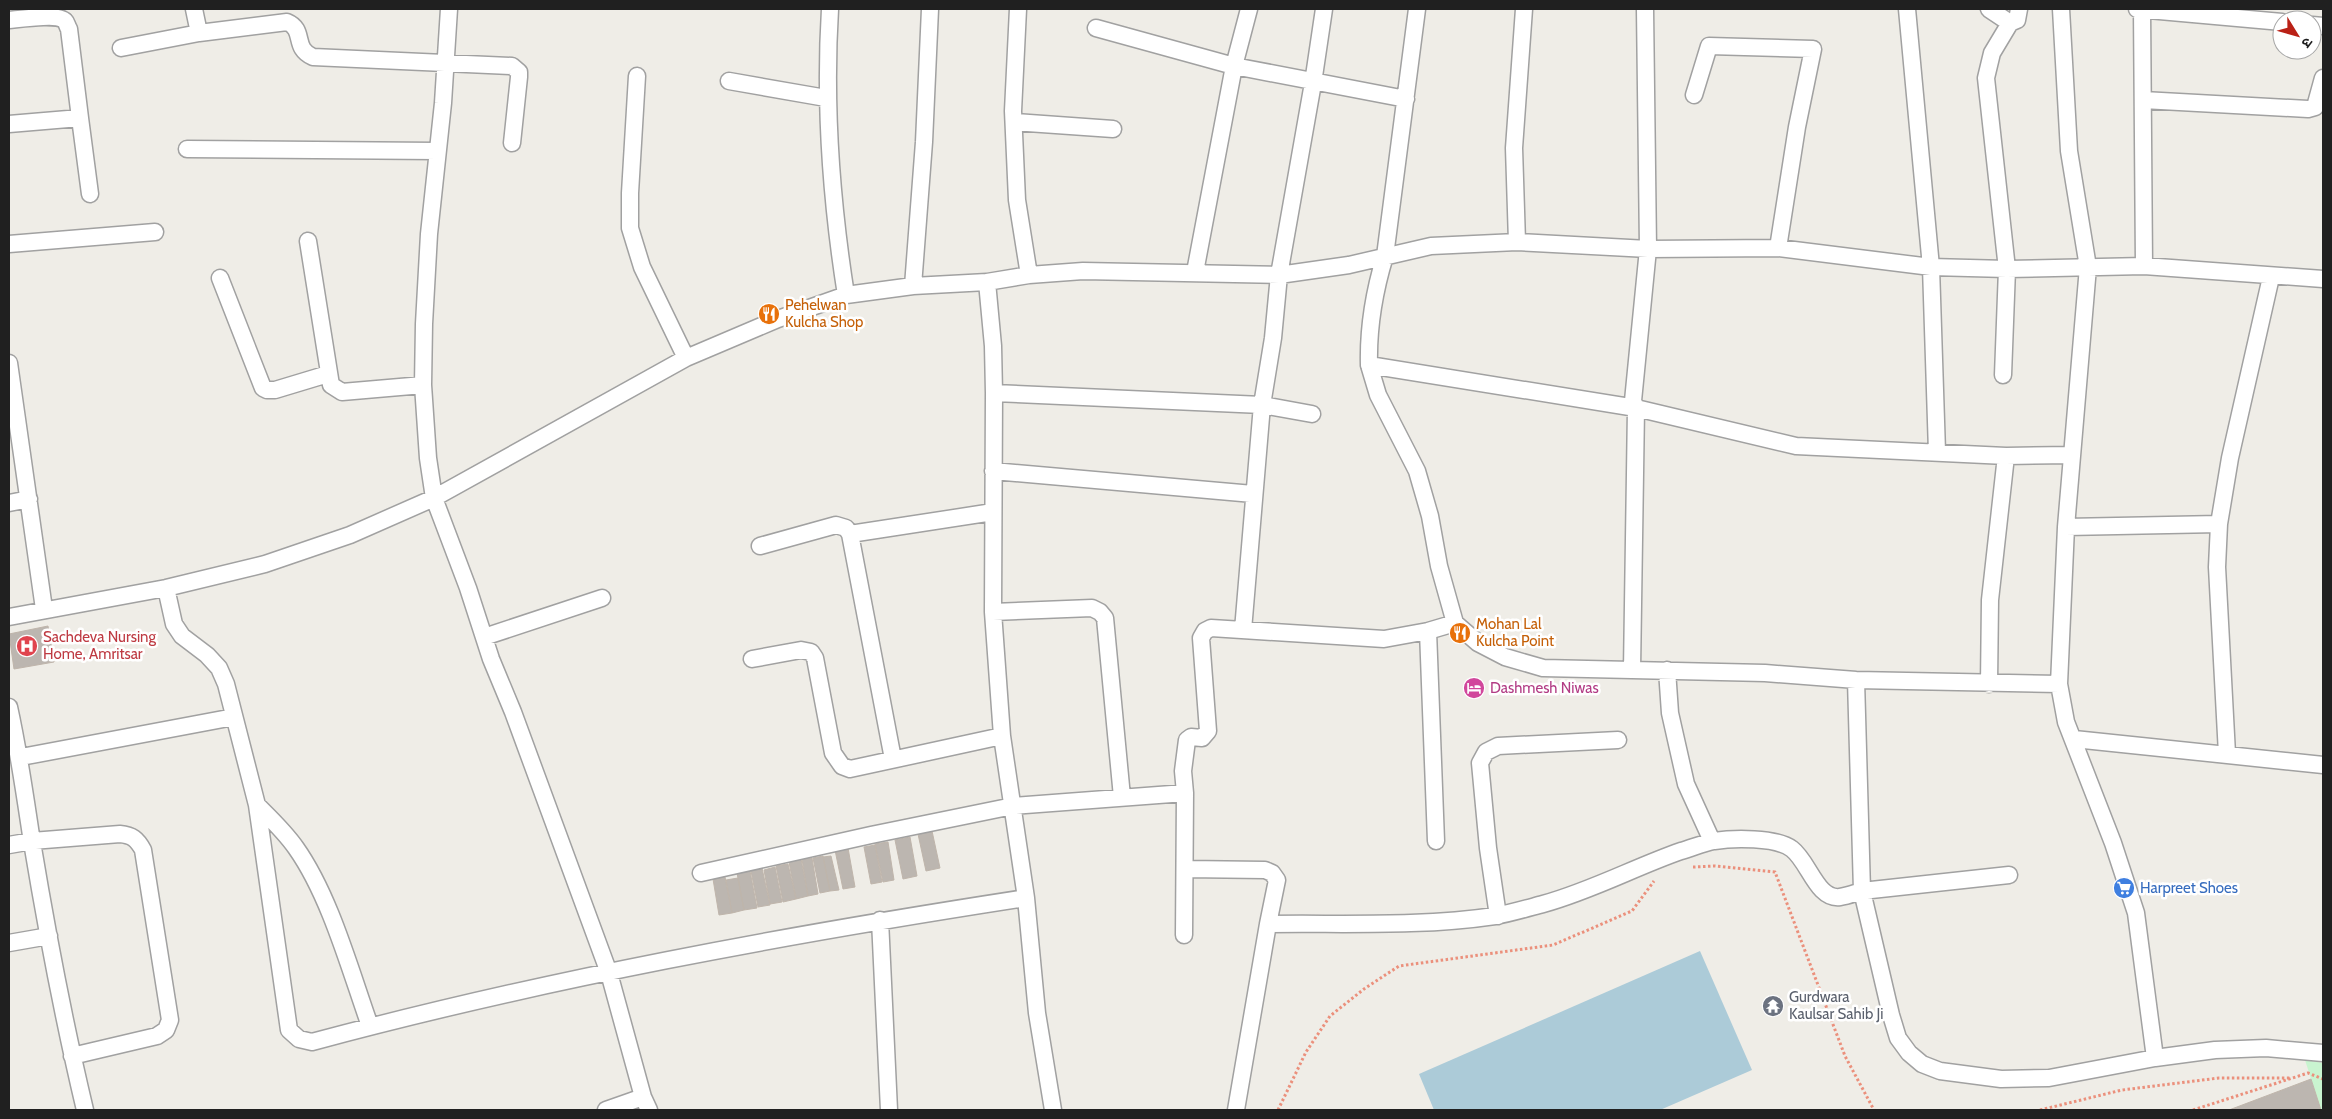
<svg xmlns="http://www.w3.org/2000/svg" width="2332" height="1119" font-family="Cabin,'Noto Sans Devanagari',sans-serif">
	<rect width="100%" height="100%" fill="#efede7"/>
	<path fill="#c9f4d0" d="M2305,1060l18,3v47h-2z"/>
	<path fill="#accbd8" d="M1700,951l52,119 -92,40h-226l-15,-36z"/>
	<path fill="#bcb6b0" stroke="#bfb5ab" d="M48,626l6,36 -40,7 -5,-35z
		M932,831l8,37 -14,3 -8,-37z
		M910,837l7,39 -14,3 -8,-39z
		M888,842l6,38 -11,2 -8,-38z
		M875,845l7,37 -11,2 -7,-37z
		M848,848l7,39 -12,2 -8,-39z
		M823,856l7,35 -10,2 -7,-35z
		M831,856l8,34 -9,1 -7,-34z
		M812,858l6,36 -10,2 -6,-37z
		M801,859l7,37 -12,3 -7,-37z
		M788,864l8,35 -13,3 -7,-36z
		M775,867l7,35 -12,2 -6,-34z
		M762,868l8,37 -12,2 -7,-36z
		M750,871l7,37 -13,2 -7,-37z
		M725,877l7,36 -13,2 -6,-36z
		M738,878l6,32 -12,3 -6,-33z
		M2311,1079l10,31h-92z"/>
	<g fill="none" stroke-linecap="round" stroke-linejoin="round">
		<g stroke="#a1a1a1" stroke-width="19">
			<path id="street" d="M194,9l5,24
				M449,9l-6,94 -14,131 -5,90 -1,61 5,73 6,40 34,90 23,71 22,53 96,261 34,124
				M830,9c-6,97 1,191 16,286
				M1018,9l-5,102 4,89 12,75
				M1417,9l-32,247c-11,36 -17,71 -16,109l267,43 160,38 210,10 66,-1
				M1645,9l3,240 -15,152 3,7 -4,262 133,3 91,7 203,4
				M1907,9l24,258 6,185
				M1989,9l21,14 7,-3 2,-11
				M2061,9l8,142 19,116 -22,260 -7,157 7,38 47,121 23,70 19,145
				M2137,9l145,13
				M2142,9l2,257
				M9,20c11,-1 49,-7 56,1 2,2 2,5 4,8l11,89 -71,6
				M2312,25l11,1
				M1096,28l138,38 15,-57
				M121,48l78,-15 88,-11c19,8 5,26 26,35l199,9 7,6v5l-7,66
				M637,76l-7,117v35l12,39 44,91
				M729,81l97,17
				M1694,95l15,-49 104,3 -16,78 -19,121
				M2143,100l165,9 7,-2 8,-29
				M80,118l10,76
				M1014,122l99,7
				M187,149l250,2
				M308,241l23,144 11,7 81,-7
				M1517,242l-3,-94 10,-139
				M9,244l146,-12
				M1195,272l39,-206 172,33
				M220,278l43,110 4,2h8l53,-16
				M913,286l11,-144 6,-133
				M9,363l35,246
				M1369,365l9,30 39,76 13,45 9,50 16,57 23,20 27,14 38,11 89,2
				M2003,375l4,-106 -21,-191 6,-25 18,-30
				M994,393l268,12 50,9
				M993,471l260,23
				M9,503l20,-4
				M2066,527l153,-3
				M760,546l76,-21 10,3 4,6
				M166,588l8,36 8,12 25,19 12,13 7,16 31,121 32,225 10,9 13,3c234,-63 474,-107 714,-144
				M993,612l99,-4 8,4 5,6 17,179
				M9,617l157,-29 99,-24 85,-29 84,-37 252,-140 92,-39 68,-24 67,-9 74,-4
				M1243,630l19,-225 11,-67 6,-63 34,-192 11,-74
				M1428,631l8,210
				M484,637l118,-39
				M752,659l49,-9 10,2 4,6 18,95 9,13 8,3 152,-33
				M1667,670l3,43 16,71 26,57
				M1856,680l6,211 147,-16
				M1989,684l1,-84 16,-144
				M9,707c10,45 16,89 23,135 15,90 32,180 53,268
				M2074,739l249,26
				M2223,754h4l-10,-187 2,-43 11,-66 41,-181
				M21,757l213,-40
				M893,759l-43,-225 143,-22
				M1185,793l-2,-22 4,-31 4,-3 11,1 6,-7 -7,-93 4,-7 6,-3 173,11 44,-8 27,-8
				M257,805c14,14 28,27 39,43 34,48 54,122 74,178
				M9,845l23,-4 88,-7c12,1 17,5 23,16l27,170 -4,10 -9,6 -85,20
				M1186,869l79,1 7,3 5,7 -9,44
				M701,873l170,-38 142,-29 172,-13 -1,142
				M1498,916l-10,-68 -8,-85 6,-11 12,-6 120,-6
				M880,920l9,190
				M9,943l40,-7
				M606,1110l37,-13 6,13
				M1053,1110l-16,-97 -11,-115 -24,-162 -9,-124 1,-219 -1,-47 -6,-64 42,-7 54,-4 196,4 70,-10 82,-19 86,-4 131,7 130,-1 153,19 76,2 137,-3 179,13
				M1236,1110l32,-186c76,-1 153,3 227,-8 16,-3 33,-8 48,-12 48,-13 92,-37 138,-53 11,-3 22,-8 33,-10 19,-3 62,-4 78,8 17,13 25,51 48,48 7,-1 15,-4 22,-6l29,124 7,23 11,15 13,11 18,7 61,8 48,-1 106,-20 60,-8 51,-2 57,5"/>
		</g>
		<path stroke="#eb907c" stroke-width="3" stroke-dasharray="2.5 2.5" stroke-linecap="butt" d="M1693,867l22,-1 60,6 70,184 29,54
			M1278,1110l28,-58 24,-36 34,-27 35,-23 154,-21 79,-34 22,-30
			M2040,1110l82,-20 97,-12h72
			M2193,1110l115,-37 15,6"/>
		<use href="#street" stroke="#fff" stroke-width="16"/>
	</g>
	<defs>
		<g id="restaurant-disc" transform="scale(1.125)"><circle r="9.5" fill="#e8710a" stroke="#fff"/><path d="M-5-6h1v4h1v-4h1v4h1v-4h1v5L-1.5 .5V6h-2V.5L-5-1ZM5-6V6H3V1.5H1.5Q1.5-4 5-6Z" fill="#fff"/></g>
		<g id="hospital-disc" transform="scale(1.125)"><circle r="9.5" fill="#e0444e" stroke="#fff"/><path d="M-5-5h3v3.5h4V-5h3V5h-3V1.5h-4V5h-3Z" fill="#fff"/></g>
		<g id="hotel-disc" transform="scale(1.125)"><circle r="9.5" fill="#d1479c" stroke="#fff"/><path d="M-6-4.5h1.5V1H6V5H4.5V3h-9V5H-6ZM-4 0a1.8 1.8 0 1 1 3.6 0ZM.5 0V-2.5h3Q6-2.5 6 0Z" fill="#fff"/></g>
		<g id="supermarket-disc" transform="scale(1.125)"><circle r="9.5" fill="#3f7fe0" stroke="#fff"/><path d="M-6-5.5h2.5l.6 2H6L4.5 2H-2.5L-4.4-4H-6ZM-1.5 3.2a1.3 1.3 0 1 0 .1 0ZM3 3.2a1.3 1.3 0 1 0 .1 0Z" fill="#fff"/></g>
		<g id="temple-disc" transform="scale(1.125)"><circle r="9.5" fill="#6b7280" stroke="#fff"/><path d="M0-6L5-2H3V0L6.5 2.5H4V6H1.5V3h-3V6H-4V2.5H-6.5L-3 0V-2H-5Z" fill="#fff"/></g>
	</defs>
	<g fill-rule="evenodd">
		<use href="#restaurant-disc" x="769" y="314"/>
		<use href="#restaurant-disc" x="1460" y="633"/>
		<use href="#hospital-disc" x="27" y="646"/>
		<use href="#hotel-disc" x="1474" y="688"/>
		<use href="#supermarket-disc" x="2124" y="888"/>
		<use href="#temple-disc" x="1773" y="1006"/>
	</g>
	<g text-anchor="middle" stroke-width="5" stroke-linejoin="round" paint-order="stroke">
		<g font-size="15" fill="#c56008" stroke="#fff" text-anchor="start">
			<text x="785" y="310">Pehelwan<tspan x="785" dy="17">Kulcha Shop</tspan></text>
			<text x="1476" y="629">Mohan Lal<tspan x="1476" dy="17">Kulcha Point</tspan></text>
		</g>
		<g font-size="15" fill="#be3a42" stroke="#fff" text-anchor="start">
			<text x="43" y="642">Sachdeva Nursing<tspan x="43" dy="17">Home, Amritsar</tspan></text>
		</g>
		<g font-size="15" fill="#b23c85" stroke="#fff" text-anchor="start">
			<text x="1490" y="693">Dashmesh Niwas</text>
		</g>
		<g font-size="15" fill="#366cbe" stroke="#fff" text-anchor="start">
			<text x="2140" y="893">Harpreet Shoes</text>
		</g>
		<g font-size="15" fill="#5b616d" stroke="#fff" text-anchor="start">
			<text x="1789" y="1002">Gurdwara<tspan x="1789" dy="17">Kaulsar Sahib Ji</tspan></text>
		</g>
	</g>
	<rect width="2332" height="1119" fill="none" stroke="#202020" stroke-width="20"/>
	<g transform="translate(2297 35) rotate(127)"><circle r="24" fill="#ffffff" stroke="#a6a6a6"/>
	<path d="M0-4L9 19L0 12L-9 19Z" fill="#ba2116"/>
	<text y="-8" font-size="14" font-weight="bold" text-anchor="middle" fill="#202020">उ</text>
	</g>
</svg>
